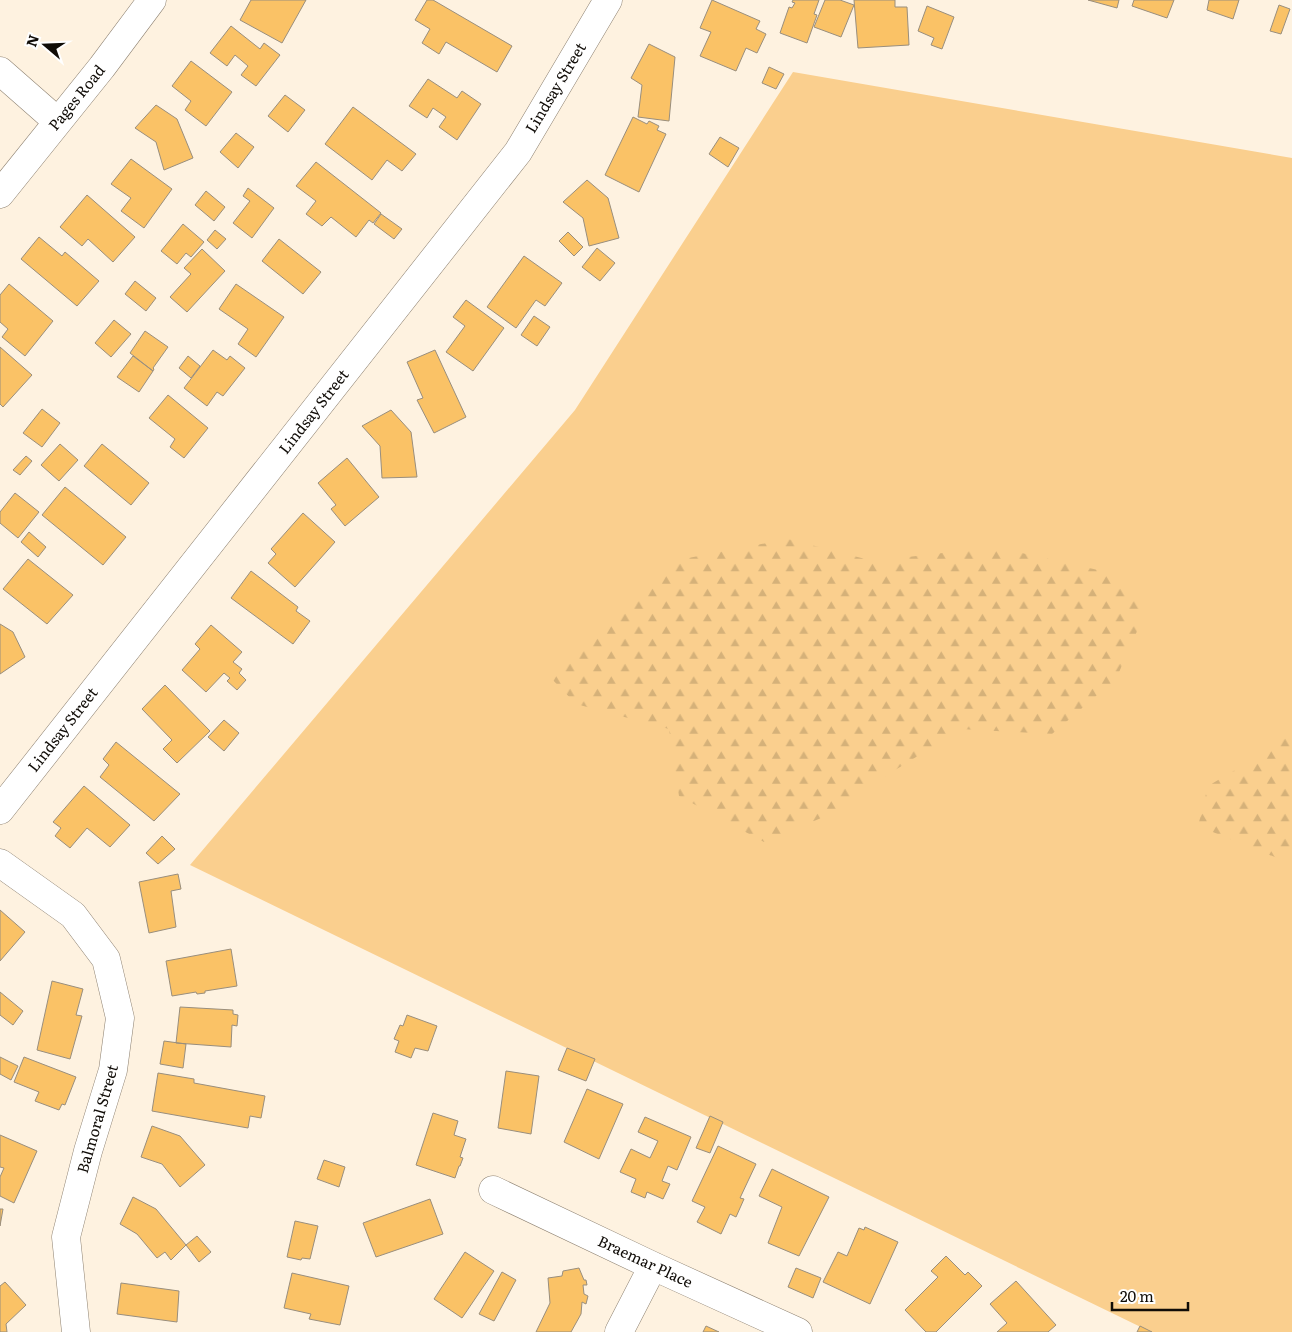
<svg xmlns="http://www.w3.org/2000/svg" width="1292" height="1332" font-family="Literata,serif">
	<defs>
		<pattern id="forest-firs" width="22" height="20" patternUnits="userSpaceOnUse" patternTransform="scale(1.25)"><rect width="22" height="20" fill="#facf8e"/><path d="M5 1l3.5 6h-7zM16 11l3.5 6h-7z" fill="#d5b179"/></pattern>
	</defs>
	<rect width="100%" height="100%" fill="#fef2e0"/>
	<path fill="#facf8e" d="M793,72l499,86v1174h-141l-961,-467 385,-455z"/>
	<path fill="url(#forest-firs)" d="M788,539l85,22 122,-14 103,23 51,34 -33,75 -64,55 -91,-5 -69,43 -59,41 -69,29 -85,-46 -10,-67 -93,-25 -28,-29 135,-116z
		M1292,732v132l-94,-38 10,-40 56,-33z"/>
	<path fill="#fac266" stroke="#998e7d" d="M251,0h55l-24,43 -42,-23z
		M427,0h6l79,46 -15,26 -51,-30 -7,12 -17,-11 8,-14 -15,-9z
		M712,0l48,21 -4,8 10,5 -9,19 -11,-5 -10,23 -36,-15 11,-24 -11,-4z
		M793,0h26l-5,14 3,1 -10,28 -27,-10 9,-26 3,1 3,-5 -3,-1z
		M825,0h15l14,5 -13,32 -27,-10z
		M854,0h41v7h12l2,38 -51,3z
		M1088,0h31l-2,8z
		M1134,0h40l-7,18 -35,-12z
		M1209,0h30l-6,19 -26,-9z
		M1279,5l11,4 -9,25 -11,-3z
		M927,6l27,11 -12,32 -11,-4 3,-7 -16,-7z
		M231,26l29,23 4,-6 16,12 -24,31 -15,-11 7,-9 -13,-11 -8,11 -17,-13z
		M649,44l26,13 -6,64 -31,-4 4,-32 -11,-7z
		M191,61l41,31 -26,34 -21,-16 6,-9 -19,-15z
		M769,67l15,7 -8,15 -14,-6z
		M428,79l29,19 5,-7 19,13 -24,36 -18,-13 7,-10 -13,-9 -6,10 -18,-12z
		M285,95l20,15 -17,22 -20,-16z
		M156,105l21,14 16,39 -29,12 -8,-28 -21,-14z
		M353,107l63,47 -14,17 -15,-11 -15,20 -47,-36z
		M633,117l14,7 2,-3 10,5 -2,4 9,4 -27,58 -34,-17z
		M236,133l18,14 -16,21 -18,-16z
		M720,137l19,11 -11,19 -19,-13z
		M131,159l41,30 -28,39 -23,-17 10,-13 -20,-14z
		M316,162l65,51 -8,10 -4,-3 -13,17 -25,-20 -9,9 -16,-12 10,-13 -20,-15z
		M587,180l21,18 11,40 -30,8 -6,-28 -20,-16z
		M248,188l26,20 -22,30 -19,-15 17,-22 -7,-5z
		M206,191l19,16 -11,14 -19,-16z
		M87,195l48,42 -22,25 -25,-23 -6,7 -22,-19z
		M381,214l21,15 -8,10 -20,-15z
		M183,224l21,18 -13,15 -5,-4 -9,11 -16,-13z
		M215,230l11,9 -9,10 -10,-9z
		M568,232l15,15 -9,9 -15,-15z
		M39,237l23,19 3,-4 34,29 -22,25 -56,-47z
		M279,239l42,33 -18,22 -41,-33z
		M597,248l18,15 -15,18 -18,-14z
		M202,249l23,22 -38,41 -17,-15 21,-23 -7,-6z
		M524,256l38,27 -17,23 -9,-6 -20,28 -29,-21z
		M135,281l21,17 -10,13 -21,-17z
		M9,284l44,37 -28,35 -23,-19 6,-8 -8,-7v-27z
		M236,284l48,33 -28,40 -18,-13 10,-15 -29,-20z
		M466,300l38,28 -31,43 -27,-19 19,-26 -12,-9z
		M534,316l16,11 -13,19 -16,-11z
		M114,320l17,14 -20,23 -16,-14z
		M145,331l23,16 -15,21 1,1 -1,2 -23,-18z
		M0,347l32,28 -29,32 -3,-3z
		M213,350l14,10 3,-4 15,12 -22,28 -6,-4 -10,14 -23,-18z
		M435,350l31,67 -32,16 -17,-33 6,-2 -16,-36z
		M133,356l20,15 -14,21 -22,-15z
		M188,356l12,10 -9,12 -12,-10z
		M168,395l40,33 -24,30 -14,-11 5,-8 -26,-21z
		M42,409l18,14 -18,24 -19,-14z
		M391,410l20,22 6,45 -35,1 -2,-32 -18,-20z
		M60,444l18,16 -19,21 -18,-16z
		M102,444l47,39 -18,22 -47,-39z
		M26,456l6,5 -12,14 -7,-5z
		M347,458l32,39 -34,29 -14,-17 5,-4 -18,-22z
		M65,487l61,50 -23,28 -61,-50z
		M15,493l24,19 -21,26 -18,-15v-11z
		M303,513l32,29 -40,45 -27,-24 8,-9 -5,-5z
		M29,532l17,15 -8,10 -17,-15z
		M28,559l45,36 -26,29 -44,-35z
		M251,571l47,36 -2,4 14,10 -17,23 -62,-46z
		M0,624l13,8 12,25 -25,17z
		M211,625l31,27 -9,10 9,7 -3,4 7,7 -9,10 -10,-9 3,-3 -6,-5 -18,19 -24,-22 18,-21 -5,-5z
		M165,685l45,46 -33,32 -14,-14 9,-9 -30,-31z
		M224,720l15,13 -15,18 -16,-14z
		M116,742l64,52 -26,27 -54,-44 9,-12 -6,-6z
		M84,786l46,39 -20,22 -23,-19 -17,20 -15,-12 6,-8 -8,-6z
		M162,836l13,13 -17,15 -12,-11z
		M178,874l3,15 -10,2 5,36 -27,6 -10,-51z
		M0,910l25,22 -25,29z
		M231,949l6,37 -32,5v2l-8,1 -1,-2 -24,4 -6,-35z
		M52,981l31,8 -7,26 6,1 -12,43 -33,-9z
		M0,992l23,19 -10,14 -13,-10z
		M180,1007l53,3v4l5,1 -1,11 -5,-1 -1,22 -55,-4z
		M407,1015l30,11 -9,25 -13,-3 -4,10 -16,-6 4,-11 -5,-2 6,-14 3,1z
		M164,1041l22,3 -3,24 -23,-4z
		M567,1048l28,11 -9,22 -28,-11z
		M0,1057l18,9 -7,14 -11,-6z
		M24,1057l52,20 -11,28 -3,-1 -3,6 -24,-9 4,-9 -25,-10z
		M506,1071l33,5 -8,58 -33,-6z
		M158,1073l36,6v4l71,13 -4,22 -11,-2 -2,12 -96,-17z
		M587,1089l36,15 -24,55 -35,-17z
		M433,1113l25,8 -4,14 12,4 -6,18 3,1 -3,8h-1l-4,12 -39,-13z
		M710,1116l13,6 -13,31 -14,-5z
		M645,1117l46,20 -14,33 -9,-4 -6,15 8,3 -7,15 -16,-7 -2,6 -14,-6 5,-13 -16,-7 11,-23 19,9 8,-17 -20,-9z
		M152,1126l28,10 25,29 -25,22 -18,-23 -21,-7z
		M0,1135l37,16 -23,52 -14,-7v-19l4,-9 -4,-1z
		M718,1146l38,18 -16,34 4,1 -8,18 -6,-3 -9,20 -24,-12 8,-15 -13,-6z
		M324,1160l21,7 -6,20 -22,-8z
		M772,1169l57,28 -30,59 -31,-13 14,-36 -23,-11z
		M133,1197l23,12 30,36 -15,15 -6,-8 -8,6 -20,-24 -17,-10z
		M430,1199l13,35 -67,23 -13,-34z
		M0,1209h3l-3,17z
		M295,1221l23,5 -8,33 -8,-1 -1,2 -14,-3z
		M865,1227l33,15 -28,62 -47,-22 15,-30 9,4 12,-28 5,2z
		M197,1236l14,16 -12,10 -13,-17z
		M465,1252l29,19 -32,47 -28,-19z
		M946,1256l19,19 3,-3 14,14 -46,46h-10l-21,-22 33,-33 -7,-6z
		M579,1268l5,12h2l1,5h-4l1,9 4,2 -2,8 -4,-2 -1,12 -10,18h-35l14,-29 -2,-25 14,-2 1,-5z
		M796,1268l25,10 -8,20 -25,-11z
		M502,1272l14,8 -22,41 -15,-7z
		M292,1273l57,13 -9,39 -31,-6 2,-5 -27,-6z
		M1016,1281l40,44 -8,7h-51l10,-9 -17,-19z
		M5,1282l21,23 -20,19 1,8h-7v-46z
		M121,1283l58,8 -2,31 -60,-8z
		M706,1326l13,6h-16z
		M1140,1326l12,6h-15z"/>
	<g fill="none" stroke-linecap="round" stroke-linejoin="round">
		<g stroke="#8d8171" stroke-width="29">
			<path id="minor" d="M0,71l57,50
				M0,194l102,-127 50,-67
				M0,810l518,-658 90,-152
				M0,863l73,52 33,44 14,59 -7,52 -25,81 -22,86 10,95
				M493,1190l160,76 145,66
				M619,1332l34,-66"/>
		</g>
		<use href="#minor" stroke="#fff" stroke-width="28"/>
	</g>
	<g text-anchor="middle" stroke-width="5" stroke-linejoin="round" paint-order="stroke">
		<g font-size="15" fill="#100c07" stroke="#fff">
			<text transform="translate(556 88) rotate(-59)" y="5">Lindsay Street</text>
			<text transform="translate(77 98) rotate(-51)" y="5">Pages Road</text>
			<text transform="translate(314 412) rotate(-52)" y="5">Lindsay Street</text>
			<text transform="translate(63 730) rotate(-52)" y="5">Lindsay Street</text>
			<text transform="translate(98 1119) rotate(-74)" y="5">Balmoral Street</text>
			<text transform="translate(645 1262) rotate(25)" y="5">Braemar Place</text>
		</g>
	</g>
	<g transform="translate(45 45) rotate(289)" stroke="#ffffff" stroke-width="4" paint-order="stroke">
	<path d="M0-4L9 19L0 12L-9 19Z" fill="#100c07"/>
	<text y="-8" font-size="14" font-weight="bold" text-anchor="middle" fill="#100c07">N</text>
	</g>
	<path d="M1112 1302v8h76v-8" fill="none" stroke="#100c07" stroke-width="2.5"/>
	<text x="1120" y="1302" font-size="15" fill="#100c07" stroke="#ffffff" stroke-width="4" paint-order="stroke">20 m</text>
</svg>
